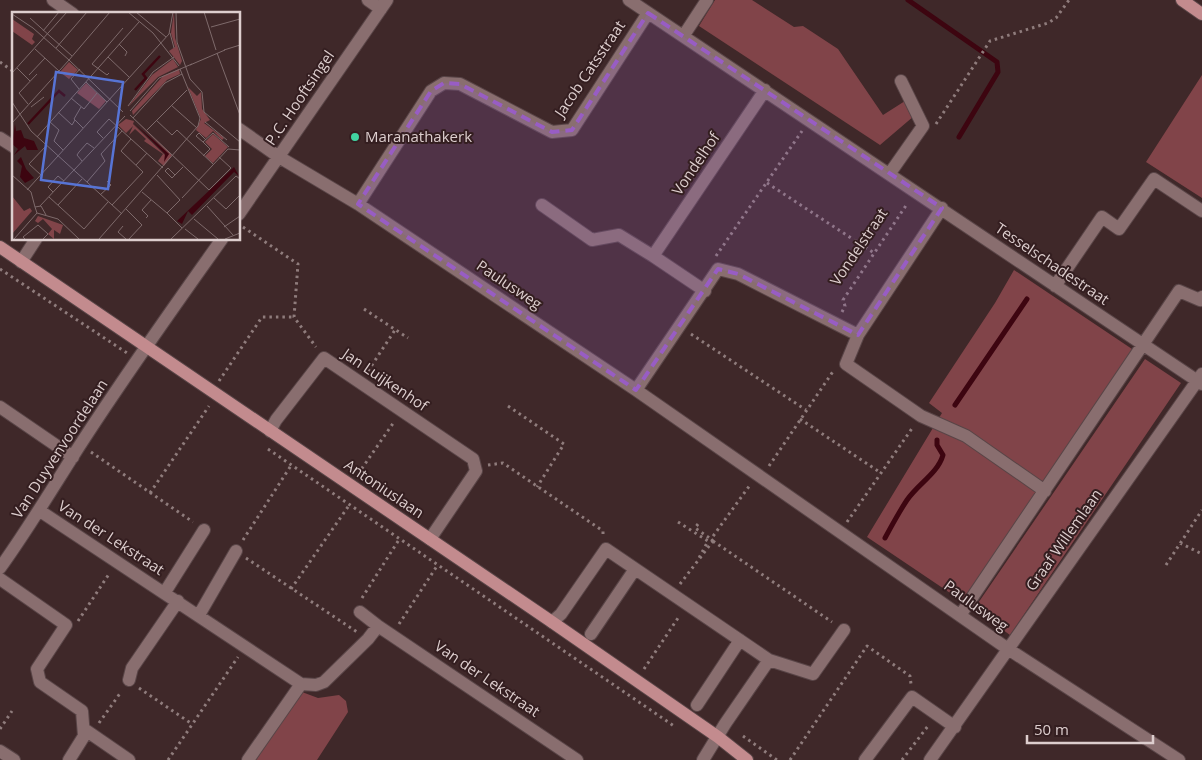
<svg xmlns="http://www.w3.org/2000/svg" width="1202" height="760" font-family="'Open Sans',sans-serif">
	<rect width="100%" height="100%" fill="#3f2829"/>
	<path fill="#814449" d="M715,0h37l42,27 9,-1 35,23 45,66 22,-14 9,15 -34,29 -181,-119z
		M1202,75v123l-56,-36z
		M1014,270l121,81 -173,250 -95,-64 75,-124 -13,-10 66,-100z
		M1145,359l36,24 -171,252 -36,-26z
		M302,692l16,6 21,-3 7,6 2,11 -31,48h-61z"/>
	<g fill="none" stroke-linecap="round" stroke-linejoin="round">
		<path stroke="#3d0510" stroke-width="5" d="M908,0l89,62 1,10 -39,65
			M955,405l72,-106
			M885,538c7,-13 14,-26 22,-38 11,-16 31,-27 36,-45l-6,-10v-5"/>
		<g stroke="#594547" stroke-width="14">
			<path id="minor" d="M53,0l20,14
				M368,0l13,9
				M629,0l573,384
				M684,35l23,-35
				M239,129l40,28 79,47 278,186 372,259 171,111
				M0,138l14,9
				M890,173l33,-47 -22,-45
				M358,204l73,-113 13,-8 16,1 92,48 20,-2 76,-117
				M542,205l50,35 27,-5 34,21
				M942,208l-84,127 -12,29 75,52 45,20 79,55
				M239,214l148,-214
				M21,262l15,-23
				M1055,286l47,-69 17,12 35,-50 48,32
				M705,291l-52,-35 112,-166
				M636,390l82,-121 20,5 120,61
				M0,407l73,50
				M270,431l6,-11 48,-62 149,101 3,12 -46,68
				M40,511l261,173 15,1 8,-3 44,-43 10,-13 199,134
				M0,568c26,-36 49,-74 73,-112 47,-74 98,-145 149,-217
				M0,579l66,46 -29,44 3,13 42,29 2,25 -15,24
				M165,592l39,-62
				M360,612l18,14
				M961,614l218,-323 21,9 2,-3
				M199,615l37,-64
				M552,622l9,-8 45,-65 163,111 -44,64 -22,36
				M591,634l44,-65
				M769,660l44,14 31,-44
				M129,680l3,-12 46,-67
				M697,705l43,-65
				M84,729l45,31
				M0,751l14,9
				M248,760l53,-76
				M865,760l47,-63 43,30
				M930,760l272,-386"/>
		</g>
		<g stroke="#594547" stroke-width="14">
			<path id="major" d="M1182,0l20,14
				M0,247l552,375 166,115 29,23"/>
		</g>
		<path stroke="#8f7c7c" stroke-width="3" stroke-dasharray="2.5 4" stroke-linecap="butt" d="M0,62l14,10
			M936,124l54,-83 58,-18 8,-5 13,-18
			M767,183l107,70
			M243,227l55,37 -4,53 22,30
			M716,256l86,-125
			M0,269l127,84
			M364,309l44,29
			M842,312l3,-6 -2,-6 64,-96
			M691,334l115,76
			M368,371l27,-41
			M219,381l43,-64h32
			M508,406l56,38 -27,43
			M800,419l81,54
			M268,449l406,277
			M91,452l102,70
			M488,465l15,-2 100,68v5
			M769,466l65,-96
			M358,474l36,-52
			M150,493l59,-87
			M678,522l30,19 -9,17
			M847,522l66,-95
			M698,524l-3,4 16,11
			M243,540l49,-76
			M713,541l119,81
			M713,541l-2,-2 39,-54
			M1180,543l22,11
			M246,558l111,74
			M1166,565l36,-55
			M680,584l33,-43
			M291,589l59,-85
			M362,598l38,-60
			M78,621l31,-47
			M399,624l38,-58
			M644,669l36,-54
			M139,688l53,36
			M99,723l22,-31
			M0,729l12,-18
			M743,736l34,24
			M168,760l70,-103
			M790,760l77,-114 43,30 1,8
			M902,760l26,-34"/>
		<use href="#minor" stroke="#896e6f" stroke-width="12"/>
		<use href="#major" stroke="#c38b8e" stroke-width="12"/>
	</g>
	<path fill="#985dc4" fill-opacity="0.2" stroke="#985dc4" stroke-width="4" stroke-dasharray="10 6" stroke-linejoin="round" d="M648,13l294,195 -84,127 -120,-61 -20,-5 -82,121 -278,-186 73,-113 13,-8 16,1 92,48 20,-2z"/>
	<circle fill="#41d4a1" stroke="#341e20" stroke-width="2" cx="355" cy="137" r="5"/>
	<g text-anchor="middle" stroke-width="4" stroke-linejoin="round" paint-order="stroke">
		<g font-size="15" fill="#ddcece" stroke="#341e20">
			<text transform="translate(590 69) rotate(-56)" y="5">Jacob Catsstraat</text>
			<text transform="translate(300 98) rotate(-56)" y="5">P.C. Hooftsingel</text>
			<text transform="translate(696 164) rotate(-56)" y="5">Vondelhof</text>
			<text transform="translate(859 247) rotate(-56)" y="5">Vondelstraat</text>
			<text transform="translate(1052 264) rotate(34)" y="5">Tesselschadestraat</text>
			<text transform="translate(509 285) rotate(34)" y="5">Paulusweg</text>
			<text transform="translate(385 380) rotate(34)" y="5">Jan Luijkenhof</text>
			<text transform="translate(60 449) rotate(-57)" y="5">Van Duyvenvoordelaan</text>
			<text transform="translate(384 489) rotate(34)" y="5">Antoniuslaan</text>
			<text transform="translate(111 538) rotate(33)" y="5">Van der Lekstraat</text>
			<text transform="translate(1064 540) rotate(-55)" y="5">Graaf Willemlaan</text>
			<text transform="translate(976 606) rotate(36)" y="5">Paulusweg</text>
			<text transform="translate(487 679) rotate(34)" y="5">Van der Lekstraat</text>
		</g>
		<g font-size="15" fill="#ddcece" stroke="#341e20" text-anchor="start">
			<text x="365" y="142">Maranathakerk</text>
		</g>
	</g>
	<g transform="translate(12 12)">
		<rect width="228" height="228" fill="#3f2829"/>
		<path d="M162,0l1,26 7,23 -2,4 -11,-14 6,-4 -4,-14zM0,7l22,15 -2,5 3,3 -3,3 -20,-14zM161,47l5,8 -20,10 -30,30 24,-32zM57,50l9,8 -9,9 -9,-7zM167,57l1,5 -13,6 -34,35 -1,-4 31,-35zM74,71l20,18 -7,8 -22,-16zM176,75l9,9 4,-4 1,17 8,11 -6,3 20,15 -2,2 -9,-9 -7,7 -10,-8 5,-11zM114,107l8,2 -1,3 33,32 3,-2 -33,-33 36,34 -8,11 -6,-5 5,-7 -19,-13 2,-2 -11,-10 -6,6 4,-9 -7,7 -8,-8zM201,122l15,13 -15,16 -8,-7 7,-7 -7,-7zM0,184l12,15 6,-3 2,3 -20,23zM26,204l25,9 -3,9 -6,-4v9l-6,-5 4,-5 -9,-10 -5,4 -3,-2z" fill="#814449"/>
		<path d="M122,111l35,31 -5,8 1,-8zM3,112l1,7 5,-1 3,8 10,3 4,9h-11l-2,-4 -11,9 4,-6 -6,-5zM9,145l5,12 8,9 -9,5 -5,-6 2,-11 -5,-5zM222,155l5,9 -5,-4 -42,43 -4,-4 -6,13 -5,-3z" fill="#3d0510"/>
		<path fill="none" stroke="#3d0510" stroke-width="2.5" d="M123,78l11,-12 -3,-4 17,-18M16,112l31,-33 6,5"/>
		<path fill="none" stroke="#7e6a6b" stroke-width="1" d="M98,0l-41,48 54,52M116,0l25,21 26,33M124,0l30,25M164,0l1,30 13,37 12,13 2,20 36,30M192,0l12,38M0,2l21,14 36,32 -57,63M18,6l42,38M199,15l29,-8M31,19l16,-19M158,21l4,15M107,32l8,8 -2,4M44,36l31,-36M23,37l24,22M212,38l16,-5M205,41l23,62M96,45l21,20M178,53l35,-15M5,56l13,13M0,61l55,-61M97,61l-2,2 -15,-11 31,-36M17,63l16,-17M74,70l21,20M67,77l-8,-10 9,-10M59,86l13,11 13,-16M0,90l19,29 91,83M16,92l-9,-11 18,-19M159,93l26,23M116,94l25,-34 21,-15M19,95l13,-10M69,95l-7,12 9,9M118,99l29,-33 33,-14M46,100l14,13 3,-5M118,103l79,75 22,-22 -12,-11M121,106l32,-35 17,-9M144,108l16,15 5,-5 36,34M38,110l9,8 -5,11 9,9M193,110l22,18M135,118l40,-40M25,125l102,-115M91,126l-6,-6 12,-13 54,49M191,130l-7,-6 3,-3 7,7M191,144l7,-7 -7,-7 10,-9 16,14M70,149l-5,-6 2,-3 8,-9 7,5M124,153l11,-12M0,163l19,17 4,15M29,163l-12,-11 17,-18M163,163l-7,-7 -3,3 7,7 11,-11M75,170l18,-21 -4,-7 21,-23M15,178l142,-156 4,-22M41,180l-5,-5 10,-11 6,5M130,180l25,21 13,-13 -23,-25M88,183l11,-10 -4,-4M37,185l35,32 24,-27M170,186l46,-49 12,1M202,186l12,11 14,-14M46,193l24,-26M100,193l31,-33 -22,-21 10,-12M28,194l85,-90M195,194l26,29M114,197l16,16 -13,14M155,201l15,15M34,203l-5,-9 -6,1 2,6 21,6 21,20M134,206l2,-2 -6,-6 9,-10M182,207l24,20M111,214l-5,6 8,7M212,215l16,-11M173,217l13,10M2,227l23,-26M13,227l-2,-2 15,-12 10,9 -5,5M87,227l99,-113 2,-8 -20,-49M159,227l65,-63 4,3M213,227l15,-6"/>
		<path fill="#5774d5" fill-opacity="0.15" stroke="#5774d5" stroke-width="2.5" d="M44,60l67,10 -15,107 -67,-9z"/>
		<rect width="228" height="228" fill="none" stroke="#ddcece" stroke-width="2.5"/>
	</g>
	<path d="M1027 735v8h126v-8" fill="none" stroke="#ddcece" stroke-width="2.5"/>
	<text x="1034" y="735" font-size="15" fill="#ddcece" stroke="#341e20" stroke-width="4" paint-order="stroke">50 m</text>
</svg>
